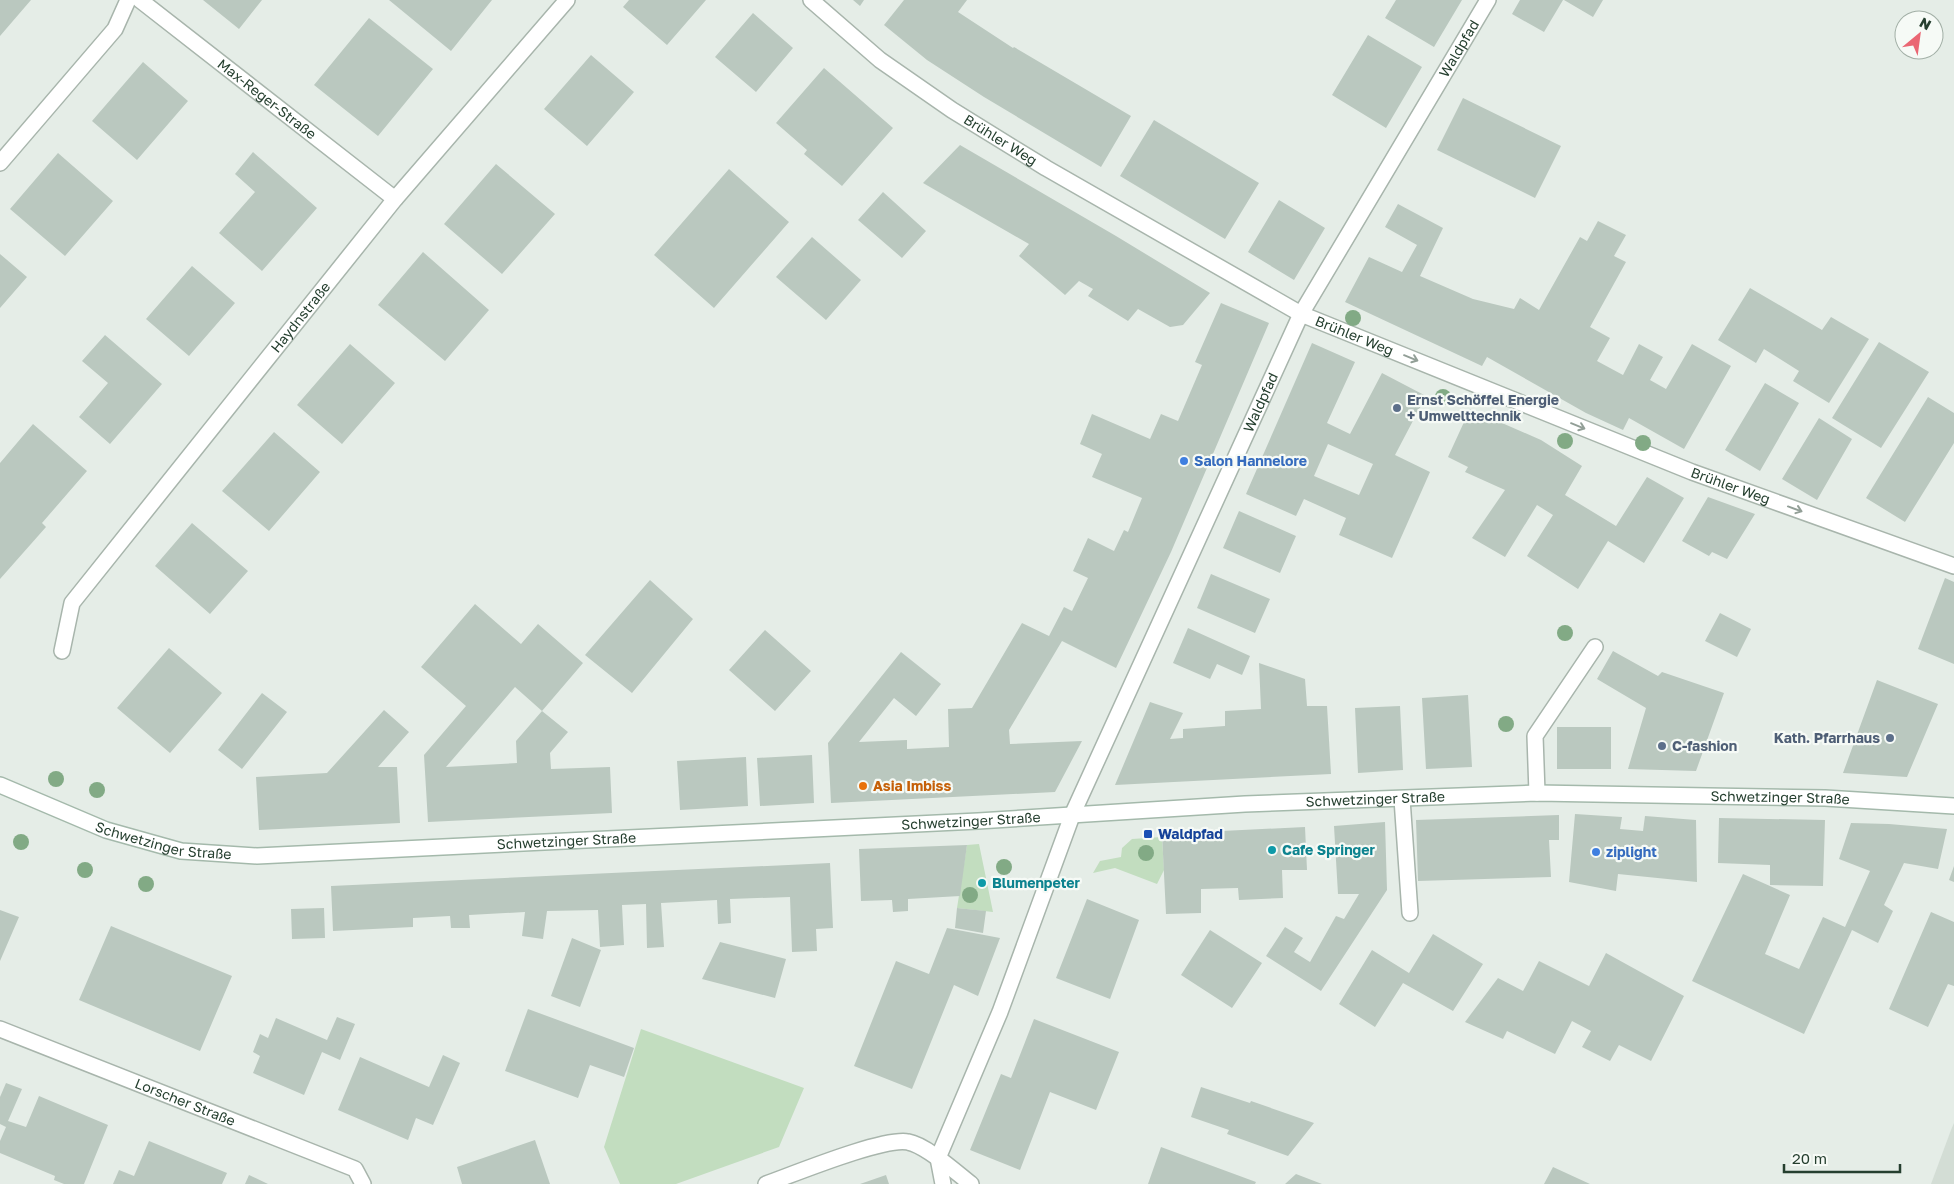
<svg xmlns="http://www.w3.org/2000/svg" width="1954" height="1184" font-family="'Golos Text',sans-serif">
	<rect width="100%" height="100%" fill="#e5ede7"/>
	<path fill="#d3ddd5" d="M1954,1123v61h-23l20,-54z"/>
	<path fill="#c2ddbf" d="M1162,837l2,33 -7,14 -42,-16 -22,5 7,-12 21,-4 1,-9 10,-9z
		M979,844l14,68 -36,-4 10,-63z
		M641,1029l163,59 -25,59 -103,37h-56l-16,-37z"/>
	<path fill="#bac8bf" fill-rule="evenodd" d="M0,0h31l-31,36z
		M203,0h59l-23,29z
		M389,0h103l-41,51z
		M629,0h77l-39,45 -44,-38z
		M853,0h11l-4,6z
		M904,0h63l-9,12 55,36 1,-1 117,69 -30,51 -117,-70 -57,-37 -43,-35z
		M1396,0h66l-28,47 -49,-29z
		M1520,0h43l-19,32 -32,-18z
		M1564,0h39l-10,17z
		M753,13l40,35 -37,44 -41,-35z
		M369,18l64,51 -55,67 -64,-51z
		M1368,35l54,32 -36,61 -54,-33z
		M591,55l43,37 -47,54 -43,-37z
		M143,62l45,39 -51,59 -45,-39z
		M824,68l69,60 -51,58 -38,-32 3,-4 -31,-27z
		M1463,98l98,48 -26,52 -98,-48z
		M1154,120l105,63 -34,56 -105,-63z
		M960,145l156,91 94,57 -27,32 -13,2 -32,-18 -10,12 -40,-25 5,-7 -14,-8 -14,14 -46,-39 10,-12 -106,-61z
		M253,152l64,56 -55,63 -43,-38 36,-41 -20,-18z
		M58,153l55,48 -48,55 -55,-47z
		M496,164l59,50 -53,60 -58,-50z
		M729,169l60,53 -75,86 -60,-53z
		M883,192l43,39 -24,27 -44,-38z
		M1279,200l46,28 -31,52 -46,-28z
		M1398,204l45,24 -23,48 53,23 41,10 6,-11 19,12 41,-73 7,4 11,-20 28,14 -12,21 12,6 -36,65 20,11 -13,23 26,14 16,-31 24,13 -13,23 16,9 26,-45 39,22 -47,83 -55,-31 -6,12 -37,-17 -99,-56 -5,9 -137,-64 24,-45 33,15 15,-27 -32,-18z
		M812,237l49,43 -35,40 -50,-43z
		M423,252l66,58 -44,51 -67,-56z
		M0,254l27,23 -27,31z
		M192,266l43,37 -46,53 -43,-37z
		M1750,288l72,42 9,-13 38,22 -40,64 -36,-22 6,-10 -35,-22 -8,14 -38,-23z
		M1221,303l48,20 -98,229 -55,116 -54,-27 -53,89 1,14 72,-3 -27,51 -224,11 -3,-60 73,-91 40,32 -25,32 -22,-18 -35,44 48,-2v9l42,-2 -1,-38 24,-1 50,-85 27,13 15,-29 8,4 16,-33 -15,-7 15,-33 26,13 10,-21 4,2 14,-34 -50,-21 10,-23 -22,-10 12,-30 58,25 11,-25 17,7 24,-56 -7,-3z
		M105,335l57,49 -52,60 -31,-27 29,-34 -26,-22z
		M1879,342l50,30 -48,76 -49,-30z
		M1312,343l43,19 -28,61 23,11 32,-61 44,23 -31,59 35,17 -38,86 -53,-23 7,-17 -42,-19 -8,17 -50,-22zM1328,444l45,20 -14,31 -45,-19z
		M350,344l45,39 -53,61 -45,-39z
		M1765,383l34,20 -39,68 -35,-21z
		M1928,397l26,16v30l-49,79 -39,-24z
		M1470,409l71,31 41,26 -17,29 51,31 31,-49 37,21 -40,65 -36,-22 -30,48 -51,-33 26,-41 -16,-10 -32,52 -33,-19 33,-48 -40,-18 3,-5 -20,-10z
		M1819,418l33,21 -35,61 -35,-21z
		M33,424l54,47 -45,52 4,4 -46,52v-116z
		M274,432l46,40 -51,59 -47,-40z
		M1708,497l47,17 -28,45 -15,-7 -3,4 -27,-15z
		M1239,511l57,25 -16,37 -57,-25z
		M192,523l56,48 -38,43 -55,-48z
		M1211,574l59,25 -15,34 -58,-25z
		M1945,578l9,4v82l-36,-15z
		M650,580l43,39 -61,74 -47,-38z
		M475,604l46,40 17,-20 45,39 -41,48 -27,-24 -69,80 71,-4 -1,-22 26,-30 26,21 -18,21 1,16 59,-2 2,46 -184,9 -4,-67 42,-49 -45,-39z
		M1720,613l31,16 -14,28 -32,-16z
		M1188,628l62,28 -8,19 -25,-11 -7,15 -37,-16z
		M765,630l46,41 -36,40 -46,-41z
		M169,648l53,45 -52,60 -53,-45z
		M1613,651l45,25 4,-4 62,21 -28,78 -68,-2 18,-61 -49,-29z
		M1259,663l46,16 2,27h20l4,68 -216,11 35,-83 33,11 -13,26 13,-1v-9l42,-3v-15l36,-2z
		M1877,680l61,24 -31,73 -64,-4z
		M262,693l25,19 -45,57 -24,-19z
		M1468,695l4,72 -46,2 -4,-71z
		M1400,706l3,64 -45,3 -3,-65z
		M384,710l25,22 -31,35h19l3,56 -141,7 -3,-53 71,-4z
		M1557,727h54v42h-54z
		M812,755l2,48 -54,3 -3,-48z
		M746,757l2,49 -68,4 -3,-49z
		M1575,814l47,3 -2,12 23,2 2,-15 51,4 1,62 -79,-8 -2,17 -47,-9z
		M1559,815v25h-10l2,37 -133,4 -2,-61z
		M1719,818l106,2 -2,66 -53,-1v-20l-52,-2z
		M1385,822l2,68 -66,101 -55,-35 19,-29 18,11 -9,14 16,10 26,-46 8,3 15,-25h-21l-4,-68z
		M1851,823l38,1 58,5 -9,40 -34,-6 -20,42 9,6 -15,32 -26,-13 -48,104 -112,-53 51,-107 47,21 -25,59 34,15 24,-52 22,10 25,-56 -31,-12z
		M1305,827l2,43h-25l1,28 -44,2 -1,-12 -37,1v24l-35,1 -4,-80z
		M967,845l-7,51 -52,3v12l-15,1 -1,-12 -31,1 -2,-52z
		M830,863l3,65 -17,1 1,22 -25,1 -2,-55 -60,2 1,24 -13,1 -1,-24 -56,3 3,44 -17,1 -1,-44 -24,1 2,40 -24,2 -2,-37 -51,1 -4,28 -21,-3 3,-24 -56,3 1,13h-19l-1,-12 -37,2v9l-80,4 -2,-45z
		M1954,866v16l-5,-2z
		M1087,899l52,21 -29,79 -54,-21z
		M324,908l1,30 -33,1 -1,-30z
		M957,908l29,3 -3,22 -28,-5z
		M0,910l19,7 -19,44z
		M1931,912l23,10v64l-6,-2 -20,43 -39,-18z
		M111,926l121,50 -32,75 -121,-51z
		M947,928l53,10 -22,58 -24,-11 -42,104 -58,-23 42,-105 33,13z
		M1210,930l52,33 -30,45 -51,-33z
		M1433,934l50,30 -30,47 -50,-28 -28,44 -36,-23 33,-54 37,23z
		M572,938l29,12 -21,57 -29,-11z
		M720,942l66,17 -11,39 -73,-19z
		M1606,953l78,43 -33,65 -32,-16 -9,16 -28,-14 9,-16 -19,-10 -17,33 -48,-23 -4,8 -38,-17 33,-44 25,13 16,-30 50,25z
		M528,1009l106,39 -10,29 -34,-12 -12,33 -73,-27z
		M337,1017l18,7 -15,36 -18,-8 -18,43 -51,-22 7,-17 -7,-4 7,-18 8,4 8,-20 51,22z
		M1034,1019l85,33 -23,58 -46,-18 -30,78 -50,-20 31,-76 10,4z
		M443,1055l17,8 -27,62 -17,-7 -8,22 -70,-30 22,-53 69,30z
		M6,1083l16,6 -14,32 18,6 13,-31 69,29 -24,59h-20l-10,-4 1,-4 -55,-23v-12l6,-14 -6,-3v-27z
		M1201,1087l49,16 1,-2 63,22 -26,33 -61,-22 2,-4 -38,-13z
		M535,1140l15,44h-88l-5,-17z
		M149,1141l78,32 -5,11h-109l6,-14 15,6z
		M1161,1147l95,35 -1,2h-107z
		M1553,1167l37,17h-46z
		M1296,1174l26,10h-37z
		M249,1175l19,9h-23z
		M886,1175l3,9h-29z"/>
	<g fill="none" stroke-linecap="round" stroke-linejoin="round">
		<g stroke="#a8b5ac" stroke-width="18">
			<path id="lane" d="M1537,793l-2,-57 60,-89
				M1402,799l8,114"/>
		</g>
		<g stroke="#a8b5ac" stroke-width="18">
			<g id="street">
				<path id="s1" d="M140,0l255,199"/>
				<path id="s2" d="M811,0l69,60 72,50 94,58 255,146 391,158 262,94"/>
				<path d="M0,163l115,-134 13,-29"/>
				<path id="s3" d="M62,651l10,-48 323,-404 172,-199"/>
				<path id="s4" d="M0,1029l355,140 8,15"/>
				<path id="s5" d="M938,1158l62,-146 73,-199 228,-499 187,-314"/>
				<path d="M938,1158l5,26"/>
				<path d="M766,1184c28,-10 118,-47 142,-42 18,3 49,31 63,42"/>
			</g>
		</g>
		<g stroke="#a4b9ab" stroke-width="18">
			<g id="secondary">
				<path id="s6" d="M0,785l106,45 75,21 76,5 721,-35 267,-17 292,-11 288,5 129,8"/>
			</g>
		</g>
		<use href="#lane" stroke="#fff" stroke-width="15"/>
		<use href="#street" stroke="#fff" stroke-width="15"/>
		<use href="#secondary" stroke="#fff" stroke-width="15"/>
	</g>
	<g fill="#82aa85">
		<circle cx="1353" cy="318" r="8"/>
		<circle cx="1443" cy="397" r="8"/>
		<circle cx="1565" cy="441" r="8"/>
		<circle cx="1643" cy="443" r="8"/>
		<circle cx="1565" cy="633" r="8"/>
		<circle cx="1506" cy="724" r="8"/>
		<circle cx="56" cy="779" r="8"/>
		<circle cx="97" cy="790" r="8"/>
		<circle cx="21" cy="842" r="8"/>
		<circle cx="1146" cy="853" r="8"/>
		<circle cx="1004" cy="867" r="8"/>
		<circle cx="85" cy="870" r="8"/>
		<circle cx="146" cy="884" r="8"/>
		<circle cx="970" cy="895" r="8"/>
	</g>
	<defs><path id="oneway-shaft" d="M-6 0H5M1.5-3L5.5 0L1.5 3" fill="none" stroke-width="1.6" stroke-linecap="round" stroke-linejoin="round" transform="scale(1.25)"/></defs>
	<g stroke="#929f97">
		<use href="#oneway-shaft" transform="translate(1411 358) rotate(22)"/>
		<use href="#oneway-shaft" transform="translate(1578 426) rotate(22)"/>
		<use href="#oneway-shaft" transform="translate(1795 509) rotate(20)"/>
	</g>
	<g fill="#5c6f8a" stroke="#f6faf6" stroke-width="2">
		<circle cx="1397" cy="408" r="5"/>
		<circle cx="1890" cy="738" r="5"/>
		<circle cx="1662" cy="746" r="5"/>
	</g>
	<g fill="#3f7fe0" stroke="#f6faf6" stroke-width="2">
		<circle cx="1184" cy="461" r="5"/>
		<circle cx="1596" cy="852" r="5"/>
	</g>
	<circle fill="#e8710a" stroke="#f6faf6" stroke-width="2" cx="863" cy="786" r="5"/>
	<rect fill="#1a4fb4" stroke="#f6faf6" stroke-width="2" x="1143" y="829" width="10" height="10" rx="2.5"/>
	<g fill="#0f9aa8" stroke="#f6faf6" stroke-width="2">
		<circle cx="1272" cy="850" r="5"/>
		<circle cx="982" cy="883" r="5"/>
	</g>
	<g text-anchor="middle" stroke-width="4.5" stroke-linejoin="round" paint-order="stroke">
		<g font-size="14" fill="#253f2f" stroke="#f6faf6">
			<text dy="5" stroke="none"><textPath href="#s5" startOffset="1228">Waldpfad</textPath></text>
			<text dy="5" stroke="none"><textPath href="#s1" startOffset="161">Max-Reger-Straße</textPath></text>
			<text dy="5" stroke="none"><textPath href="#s2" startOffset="236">Brühler Weg</textPath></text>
			<text dy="5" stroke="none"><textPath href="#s3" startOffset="415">Haydnstraße</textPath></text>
			<text dy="5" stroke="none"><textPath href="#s2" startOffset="641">Brühler Weg</textPath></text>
			<text dy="5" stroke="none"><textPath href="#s5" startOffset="822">Waldpfad</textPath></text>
			<text dy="5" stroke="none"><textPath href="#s2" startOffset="1046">Brühler Weg</textPath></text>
			<text dy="5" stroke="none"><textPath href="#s6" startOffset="1794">Schwetzinger Straße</textPath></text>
			<text dy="5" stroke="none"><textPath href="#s6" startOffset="1389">Schwetzinger Straße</textPath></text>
			<text dy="5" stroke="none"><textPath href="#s6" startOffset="984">Schwetzinger Straße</textPath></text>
			<text dy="5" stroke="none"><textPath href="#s6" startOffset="174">Schwetzinger Straße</textPath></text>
			<text dy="5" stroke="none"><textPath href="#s6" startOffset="579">Schwetzinger Straße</textPath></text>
			<text dy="5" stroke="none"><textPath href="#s4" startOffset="199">Lorscher Straße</textPath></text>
		</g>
		<g font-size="14" font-weight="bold" fill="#4e5e75" stroke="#f6faf6" text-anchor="start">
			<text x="1407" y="405">Ernst Schöffel Energie<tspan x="1407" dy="16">+ Umwelttechnik</tspan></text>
			<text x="1880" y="743" text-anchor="end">Kath. Pfarrhaus</text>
			<text x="1672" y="751">C-fashion</text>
		</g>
		<g font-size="14" font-weight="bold" fill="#366cbe" stroke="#f6faf6" text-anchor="start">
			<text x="1194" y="466">Salon Hannelore</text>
			<text x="1606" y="857">ziplight</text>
		</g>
		<g font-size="14" font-weight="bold" fill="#c56008" stroke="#f6faf6" text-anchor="start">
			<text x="873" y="791">Asia Imbiss</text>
		</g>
		<g font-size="14" font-weight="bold" fill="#164399" stroke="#f6faf6" text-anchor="start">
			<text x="1158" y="839">Waldpfad</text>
		</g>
		<g font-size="14" font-weight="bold" fill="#0d838f" stroke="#f6faf6" text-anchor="start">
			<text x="1282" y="855">Cafe Springer</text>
			<text x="992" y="888">Blumenpeter</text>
		</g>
	</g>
	<g transform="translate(1919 35) rotate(29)"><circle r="24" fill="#f6faf6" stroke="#a2afa6"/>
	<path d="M0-4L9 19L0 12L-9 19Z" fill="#ea6673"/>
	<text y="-8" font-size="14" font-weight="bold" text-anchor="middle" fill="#253f2f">N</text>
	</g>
	<path d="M1784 1164v8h116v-8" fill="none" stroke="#253f2f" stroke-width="2.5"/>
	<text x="1792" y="1164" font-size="15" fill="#253f2f" stroke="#f6faf6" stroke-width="4" paint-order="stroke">20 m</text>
</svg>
